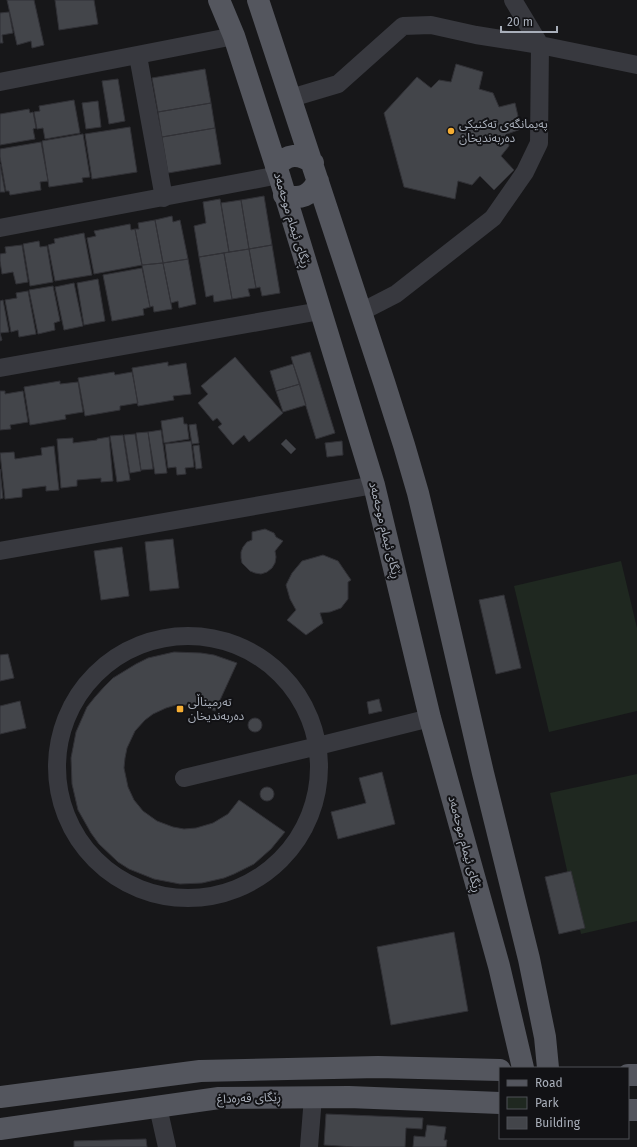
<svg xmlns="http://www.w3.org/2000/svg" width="637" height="1147" font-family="'Fira Sans','Noto Sans Arabic',sans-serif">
	<rect width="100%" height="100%" fill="#171719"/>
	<path fill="#1f2820" d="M621,561l16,67v83l-88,21 -35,-146z
		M637,774v147l-56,13 -31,-141z"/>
	<path fill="#43454a" stroke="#313136" d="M7,0h27l10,45 -12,3 -1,-7 -14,4z
		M55,0h39l4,24 -39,6z
		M9,12l4,21 -11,2 1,8h-3v-30z
		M456,64l27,8 -4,17 14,4 6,14 16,-4 6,26 -14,5 2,12 -8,10 13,14 -20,20 -14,-14 -8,9 -14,-4 -3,18 -51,-12 -20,-74 33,-36 14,11 8,-8 12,2z
		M205,69l6,34 -53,9 -6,-34z
		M118,79l7,42 -16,3 -7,-43z
		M74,100l6,33 -35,6 -2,-11 -6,1 -3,-17 6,-1 -1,-5z
		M98,101l3,26 -15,2 -4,-26z
		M211,103l4,25 -53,9 -4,-25z
		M29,109l1,4 3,-1 3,16 -3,1 2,10 -35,6v-31z
		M130,127l7,45 -45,7 -7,-45z
		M215,128l6,36 -53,9 -6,-36z
		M83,134l7,43 -8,1 1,4 -34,5 -7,-46z
		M41,142l7,39 -8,1 1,8 -31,5 -1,-4h-3l-6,-34v-8z
		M0,164l5,28h-5z
		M264,196l8,49 -23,4 -8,-49z
		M220,199l9,53 -30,5 -5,-31 12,-3 -3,-21z
		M241,200l8,49 -20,3 -8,-49z
		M172,216l1,6 7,-2 8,39 -25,4 -8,-43z
		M155,220l8,43 -21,2 -7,-36h4l-1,-6z
		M130,224l1,6 4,-1 7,36 -48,9 -7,-36 9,-2 -2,-5z
		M84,233l8,42 -37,6 -7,-36 7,-2 -1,-4z
		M39,241l1,6 7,-1 6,36 -23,4 -7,-42z
		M22,245l6,37 -12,2 -3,-12 -11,2 -2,-13v-7l6,-1 -1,-6z
		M272,245l8,48 -18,3 -2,-9 -4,1 -7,-39z
		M249,249l7,39 -8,1 2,7 -18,3 -8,-46z
		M224,253l8,46 -18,3 -1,-7 -7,2 -7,-40z
		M188,259l8,45 -17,4 -1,-7 -7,2 -8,-40z
		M163,263l9,46 -18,3 -1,-6 -3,1 -8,-42z
		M142,268l8,39 -7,2 1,6 -32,6 -9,-46z
		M98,279l7,42 -21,4 -7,-42z
		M74,283l9,43 -19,4 -9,-43z
		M53,286l7,35 -6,2 1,7 -17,4 -9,-44z
		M28,291l8,43 -17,3 -1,-7 -7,2 -6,-32 12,-2 -1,-5z
		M3,300l6,32 -9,1 2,7 -2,1v-40z
		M310,352l25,81 -19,6 -25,-82z
		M235,357l48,56 -34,29 -5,-7 -11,10 -15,-18 4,-3 -5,-6 -4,3 -15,-18 10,-9 -7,-8z
		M168,362v4l18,-3 5,31 -18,2 1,4 -36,6 -6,-38z
		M293,364l7,20 -24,7 -6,-20z
		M114,372l1,3 17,-3 6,31 -18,3v4l-35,6 -7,-38z
		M60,381v3l18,-2 5,30 -18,3 1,4 -36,6 -6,-38z
		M300,384l6,21 -23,7 -7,-21z
		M0,391h5v3l18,-3 5,31 -18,3 1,4 -11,1z
		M183,417l1,7h3l2,15 -25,4 -3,-22z
		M196,424l3,19 -7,1 -3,-19z
		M161,430l6,43 -12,1 -7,-42z
		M148,432l5,37 -12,1 -5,-37z
		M135,434l6,37 -11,2 -6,-38z
		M123,435l7,45 -13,2 -7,-46z
		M109,437l4,44 -12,1v-4l-24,2v6l-16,2 -4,-49 16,-1v5l24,-3v-1z
		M286,439l10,10 -5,5 -10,-10z
		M191,441l3,26 -9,1 1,6 -9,1 -1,-8 -8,1 -3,-24z
		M342,441l1,14 -16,2 -2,-14z
		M199,445l3,23 -6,1 -3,-23z
		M54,446l5,44 -13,1v-5l-24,3v8l-17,2 -5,-46 14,-1 1,7 27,-4 -1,-7z
		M0,469l3,29 -3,1z
		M265,529l9,4 2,4 7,4 -8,10 1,6 -1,6 -3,5 -5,4 -6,2 -6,-1 -5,-2 -8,-8 -1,-5v-6l2,-5 4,-5 5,-2v-8z
		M173,539l6,49 -29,3 -5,-49z
		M122,547l7,49 -28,4 -7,-49z
		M323,555l15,6 13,19 -3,2v17l-7,9 -11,4 -10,1 3,10 -17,12 -19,-15 9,-10 -6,-11 -4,-14 6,-12 10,-12z
		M504,595l17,73 -25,6 -17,-74z
		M174,652l27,1 13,2 23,8 -22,48 -10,-4 -10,-2h-19l-10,3 -13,6 -8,6 -10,11 -8,17 -2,10 -1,10 4,19 6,13 9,11 14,10 16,6 11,2 12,-1 17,-5 15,-9 11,-14 46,32 -14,17 -17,15 -20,10 -10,4 -22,5 -22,1 -26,-5 -25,-10 -11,-7 -19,-18 -8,-11 -13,-23 -6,-26 -1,-26 5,-26 11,-25 8,-10 9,-10 9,-9 23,-14 12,-6z
		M8,654l6,24 -14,3v-26z
		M379,699l3,12 -13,3 -2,-12z
		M20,701l6,27 -26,6v-28z
		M248 725a7 7 0 1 1 14 0a7 7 0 1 1-14 0Z
		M382,772l13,52 -57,15 -7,-27 35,-9 -7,-25z
		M260 794a7 7 0 1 1 14 0a7 7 0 1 1-14 0Z
		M571,871l14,57 -26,6 -14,-57z
		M454,932l14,79 -77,14 -14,-78z
		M326,1114l97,4 -1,11 -16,-1 -1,19h-51l-30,-2z
		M427,1125l19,2 -2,13h3l-1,7h-33l1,-11 11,1z
		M146,1139l1,8h-73v-6z"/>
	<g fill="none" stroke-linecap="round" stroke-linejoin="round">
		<path stroke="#38393f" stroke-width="18" d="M138,56l26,142
			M0,82l234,-46
			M291,98l47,-14 65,-58 28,-1 45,10 64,10 97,20
			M0,228l279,-53
			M361,312l35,-18 97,-76 32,-46 14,-29 1,-98 -27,-45
			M0,368l320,-57
			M0,551l374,-66
			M57 767a131 131 0 1 1 262 0a131 131 0 1 1-262 0Z
			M184,778l134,-32 112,-28
			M158,1107l9,40
			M309,1147l4,-50"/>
		<path stroke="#54565e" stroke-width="22" d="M219,0l15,36 45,139 95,310 56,233 69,248 24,102
			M258,0l126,382 20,63 14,48 12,50 53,230 46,186 16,78 3,31
			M276,167c11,-14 23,-14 37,-4
			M284,195c17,5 26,1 34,-14
			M628,1075h9
			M0,1097l200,-26 178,-4 122,3
			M628,1110h9
			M0,1129l219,-31 130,-1 151,6"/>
	</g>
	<g fill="#f6ae33" stroke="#121215" stroke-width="1.5">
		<circle cx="451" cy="131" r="4"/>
		<rect x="176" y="705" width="8" height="8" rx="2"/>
	</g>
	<g text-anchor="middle" stroke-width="4" stroke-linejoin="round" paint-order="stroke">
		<g font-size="12" fill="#a9afba" stroke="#121215" text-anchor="start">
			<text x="459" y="128">په‌یمانگه‌ى ته‌كنیكى<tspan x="459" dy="14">ده‌ربه‌ندیخان</tspan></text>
			<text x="188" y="706">تەرمیناڵی<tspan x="188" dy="14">دەربەندیخان</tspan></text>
		</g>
		<g font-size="12" fill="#a9afba" stroke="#121215">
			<text transform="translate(292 220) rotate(73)" y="4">ڕێگای ئیمام موحەمەد</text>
			<text transform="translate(385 530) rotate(76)" y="4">ڕێگای ئیمام موحەمەد</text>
			<text transform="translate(465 844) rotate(75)" y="4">ڕێگای ئیمام موحەمەد</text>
			<text transform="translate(249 1098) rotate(-2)" y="4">ڕێگای قەرەداغ</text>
		</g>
	</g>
	<rect x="499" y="1067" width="130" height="72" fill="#121215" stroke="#4e5157"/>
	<rect x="507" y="1080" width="20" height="6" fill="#54565e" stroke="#4e5157"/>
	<text x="535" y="1087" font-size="12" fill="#a9afba">Road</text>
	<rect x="507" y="1097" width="20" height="12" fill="#1f2820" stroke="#4e5157"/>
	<text x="535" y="1107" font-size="12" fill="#a9afba">Park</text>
	<rect x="507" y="1117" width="20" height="12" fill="#43454a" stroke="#4e5157"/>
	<text x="535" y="1127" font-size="12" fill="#a9afba">Building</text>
	<path d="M501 26v6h56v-6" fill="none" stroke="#a9afba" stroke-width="2"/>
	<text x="507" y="26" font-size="12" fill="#a9afba" stroke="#121215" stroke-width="3" paint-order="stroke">20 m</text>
</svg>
